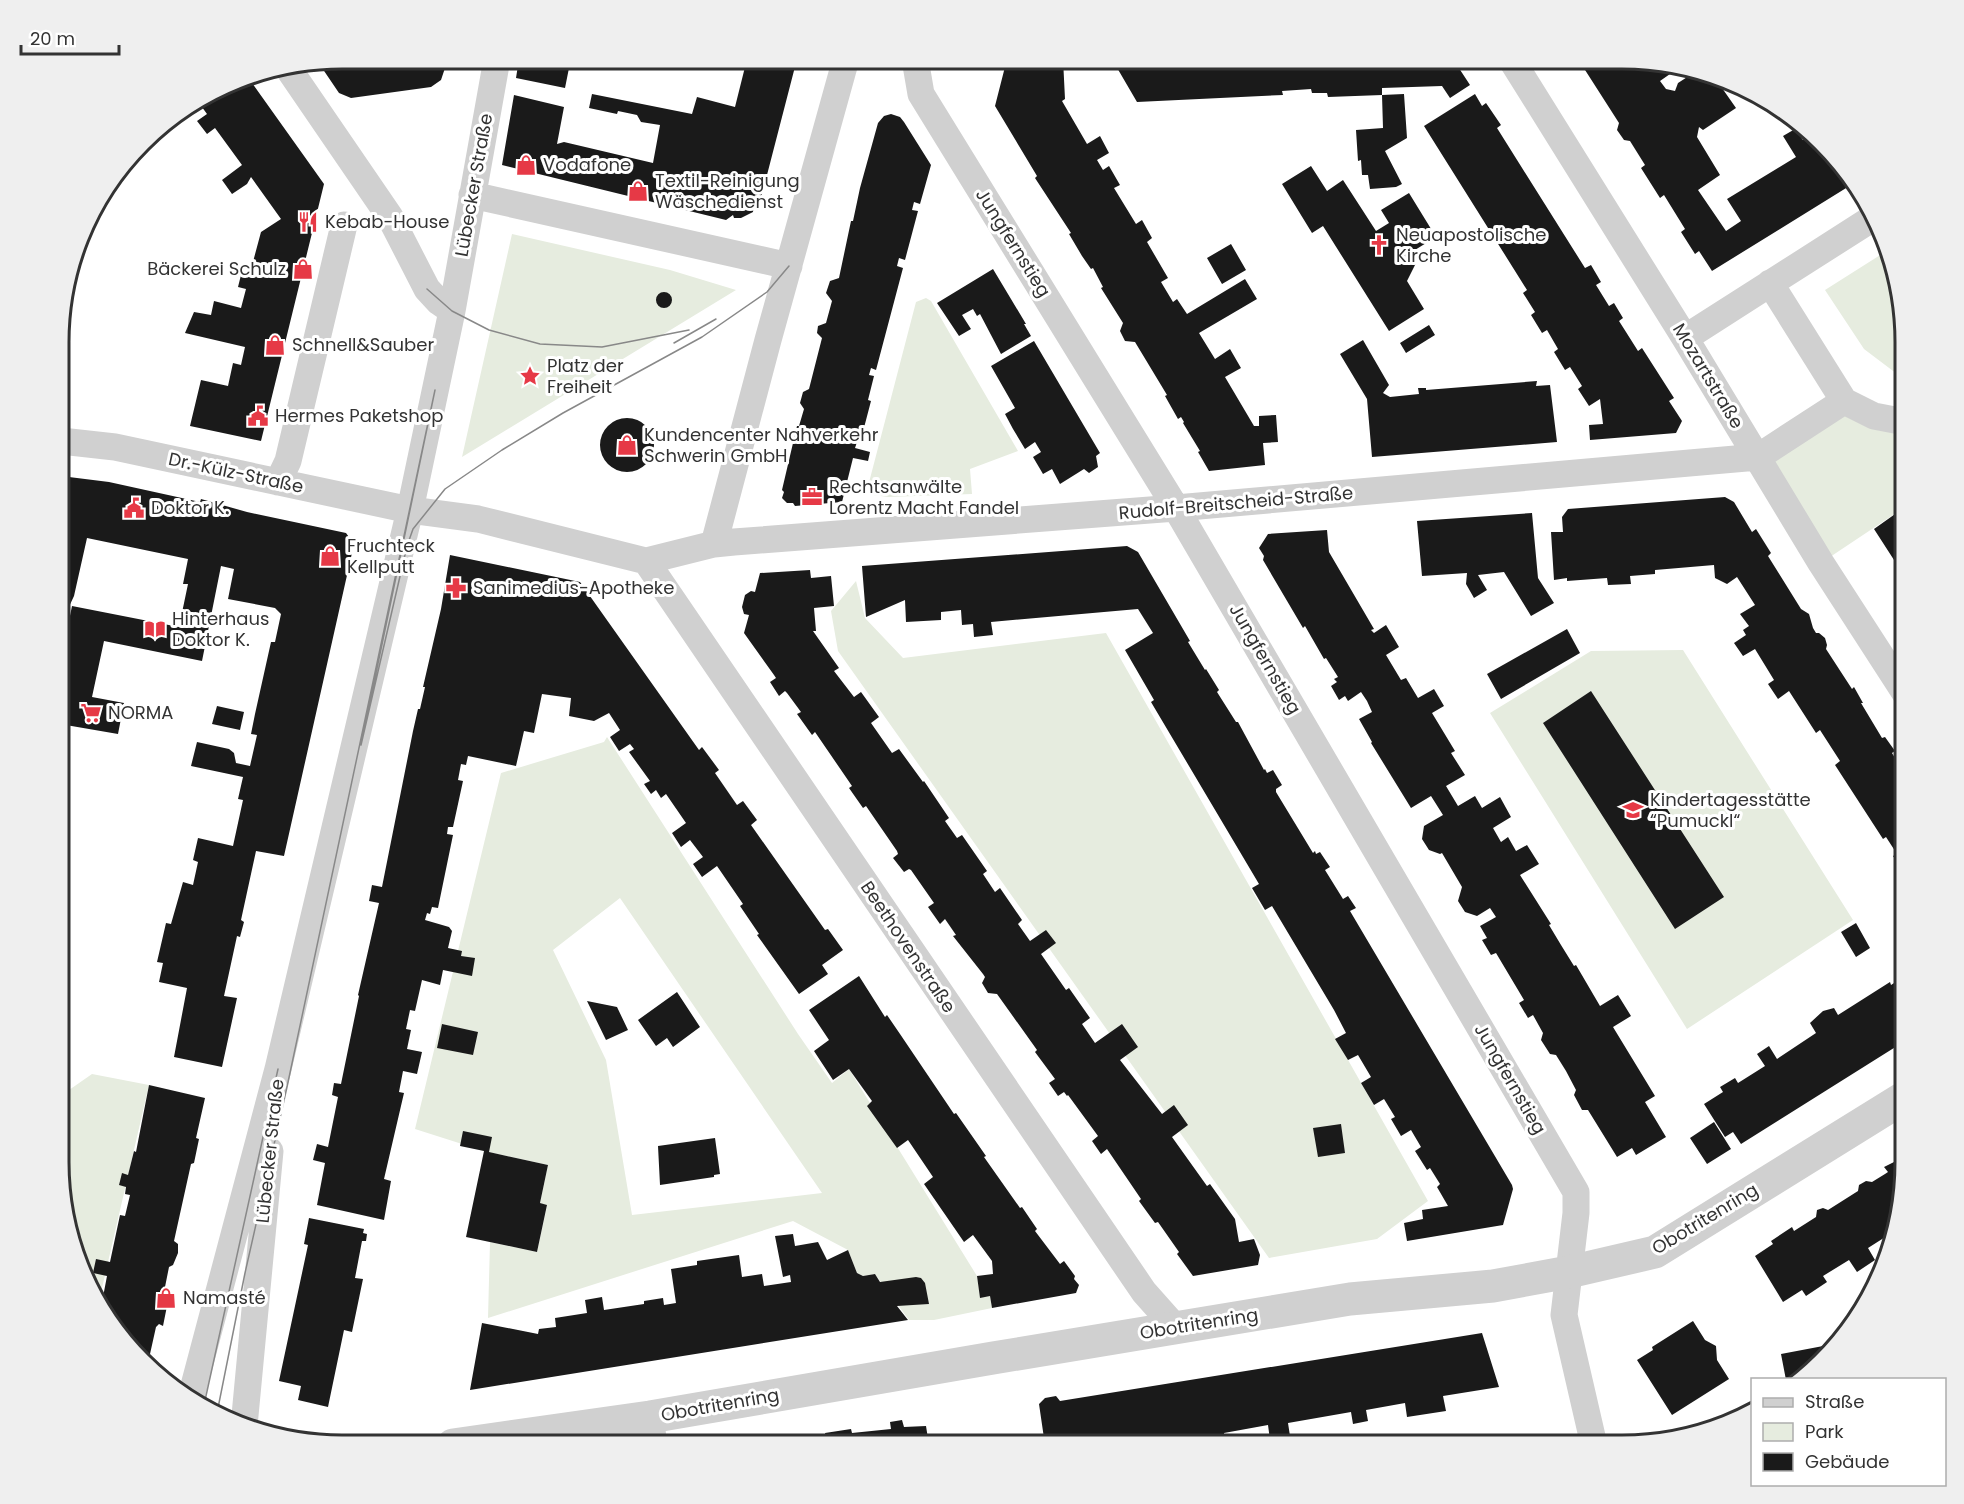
<svg xmlns="http://www.w3.org/2000/svg" width="1964" height="1504" font-family="Poppins,sans-serif">
	<rect width="100%" height="100%" fill="#fff"/>
	<path fill="#e6ecdf" fill-rule="evenodd" d="M512,234l158,36 66,20 -274,167z
		M1885,252l20,90v38l-41,-31 -39,-59z
		M926,298l5,3 87,150 -48,18 2,25 -84,3 -22,-3 50,-192z
		M1844,401l61,35v71l-84,56 -63,-106z
		M856,581l9,37 38,40 203,-25 322,568 -51,38 -108,19 -431,-607 -7,-40z
		M1683,650l170,270 -166,109 -197,-316 101,-62z
		M607,737l191,297 34,49 17,-14 128,207 3,21 10,-1 2,12 -58,12h-25l-34,-46 -12,2 -6,-3 -9,-23 -55,-29 -305,97 2,-76 47,10 10,-46 -7,-3 8,-38 -64,-14 -69,-22 86,-356 103,-31zM620,898l202,295 -190,22 -26,-155 -53,-110z
		M92,1074l57,11 -47,203 -14,-2 -29,-105v-84z"/>
	<path fill="#1a1a1a" d="M342,58l106,1 -7,21 -10,7 -80,11 -12,-5 -21,-31z
		M519,59h75l-1,8 -23,-4 -5,25 -49,-10z
		M747,59h50l-36,139 -7,4 -1,10 -12,6h-7l-1,-3 -7,5 -224,-55 12,-70 50,12 -7,37 7,-2 89,21 7,-38 -19,-3 -4,-7 -19,-4 -1,3 -28,-6 3,-14 100,20 5,-17 38,10z
		M1007,59h56l2,40 -3,2 25,43 13,-8 9,17 -12,7 6,10 6,-4 11,19 -6,3 22,36 6,-4 10,18 -5,4 21,36 -7,4 12,20 4,-3 10,15 58,-35 12,20 -58,34 16,26 15,-10 11,19 -16,9 29,49h5v-10l17,-1 2,27 -15,1 2,22 -56,6 -11,-19 2,-1 -17,-28 1,-1 -3,-5 -3,2 -13,-23 2,-1 -32,-53 -10,-1 -5,-10 3,-8 -22,-35 2,-1 -10,-19 -2,1 -9,-13 -13,-22 2,-1 -36,-55 2,-2 -42,-70z
		M1116,59h337l17,26 -20,13 -8,-12 -60,2v7l-54,2 -1,-4h-15l-1,-4 -29,2 1,4 -146,7 -21,-36z
		M1578,59h62l8,2 4,6 5,-4 6,1 7,10 -10,7 6,8 9,2 3,-8 17,-11 38,10 -11,6 14,20 -33,22 -4,-3 -2,10 23,38 -22,15 28,41 15,-10 -14,-22 69,-42 -13,-21 12,-7 8,11 10,-5 38,50 -139,86 -13,-20 -4,3 -14,-22 4,-3 -21,-34 -4,3 -19,-30 4,-3 -15,-24 -6,-1 -7,-10 2,-7z
		M247,76l77,108 -63,257 -71,-15 11,-46 27,6 5,-23 8,2 4,-18 -60,-14 9,-21 17,3 3,-14 27,7 5,-19 -8,-2 4,-16 8,2 11,-41 20,-13 -30,-42 -4,7 -15,10 -10,-14 20,-15 -27,-37 -8,6 -10,-13 10,-7 -8,-11z
		M1404,94l3,44 -22,13 17,33 -6,3 -26,2 -2,-14h-6l-1,-15 -3,1 -2,-31 27,-2 -1,-33z
		M1475,94l7,12 4,-3 15,22 -4,3 88,140 6,-3 10,17 -5,3 13,21 5,-3 9,15 -4,3 7,11 12,19 4,-3 32,50 -5,3 13,20 -6,12 -86,7 -1,-15 14,-1 -3,-25 -11,7 -11,-17 4,-3 -12,-19 -5,3 -11,-18 4,-3 -11,-19 -5,3 -11,-18 4,-3 -12,-19 4,-3 -103,-164z
		M891,114l9,3 4,5 27,43 -11,39 -6,-2 -2,8 6,1 -13,49 -6,-2 -2,8 6,2 -27,102 -5,-2 -2,7 5,1 -6,24 3,1 -11,42 -3,-1 -2,6 15,4 -2,9 -15,-3 -11,44 -47,4 -2,-3h-6l-5,-5 2,-6 -2,-2 15,-64h2l5,-17 -4,-6 3,-11 6,-3 13,-51 -5,-5 1,-7 8,-3 6,-22 -6,-8 4,-12 9,-3 12,-57h2l7,-33 18,-65 6,-7z
		M1311,166l16,25 16,-11 33,51 13,-8 -8,-13 28,-17 27,44 -26,16 6,10 -9,18 17,28 -35,22 -66,-105 -11,7 -30,-49z
		M1231,244l15,26 -24,14 -15,-26z
		M993,269l33,55h-2l7,12 -30,18 -21,-40 -3,2 -4,-7 -11,6 9,14 -12,7 -22,-33z
		M656 300a8 8 0 1 1 16 0a8 8 0 1 1-16 0Z
		M1429,325l6,10 -29,18 -6,-10z
		M1363,340l26,45 -6,8 7,4 29,-3 -1,-6h8v2l111,-9 -1,5 14,-1 7,57 -185,15 -5,-58 -27,-45z
		M1034,341l66,112 -4,3 2,11 -9,6 -5,-4 -24,15 -8,-15 -9,5 -10,-17 8,-5 -6,-10 -10,7 -12,-20 -8,-15 10,-6 -24,-42z
		M600 445a27 27 0 1 1 54 0a27 27 0 1 1-54 0Z
		M61,476l48,6 91,20 1,-3 46,13 99,21 8,11 -70,312 -28,-5 -15,69 3,2 -4,15 -3,-1 -13,60 13,2 -15,69 -48,-10 13,-69 -28,-6 4,-19 -6,-1 9,-39 5,1 12,-42 10,3 5,-23 -5,-2 5,-22 35,8 10,-46 -5,-1 5,-22 -52,-11 6,-24 32,7 5,4 2,10 14,3 7,-31 -6,-1 4,-20 16,-72h4l6,-28 -6,-6 -47,-9 6,-30 -13,-3 -19,95 -98,-20 -12,56 32,6 -6,31 -58,-10v-59l12,-59 107,21 9,-43h-5l5,-25 -101,-21 -13,58 -14,30z
		M1725,497l9,5 18,30 4,-3 15,24 -3,3 33,53 8,5 4,14 3,5h3l6,5 2,7 -1,4 26,40 2,-2 9,16h-2l21,35 3,-1 10,14 -3,2 13,22v99l-12,-18 4,-2 -11,-17 -3,2 -48,-74 5,-4 -20,-31 -4,3 -27,-42 -11,8 -10,-15 6,-4 -19,-31 -12,7 -9,-13 12,-8 -3,-5 6,-4 -9,-12 15,-9 -18,-28 -10,7 -12,-6 -1,-13 -59,5v4l-25,2 1,8 -23,1 -1,-7 -40,3v-3l-13,2 -3,-48h12l-1,-15 6,-8z
		M1905,507v77l-2,-5 2,-2 -31,-48z
		M1532,513l6,65 16,25 -23,13 -27,-44 -26,3 9,15 -13,8 -8,-14 1,-11 -45,3 -5,-55z
		M1327,530l2,22 45,77 -3,1 3,3 12,-8 13,22 -13,8 15,25 5,-2 12,20 16,-9 10,17 -12,7 23,38 -4,2 14,22 -19,11 12,20 17,-10 7,12 18,-11 11,20 -18,11 8,14 7,-5 8,14 11,-6 12,19 -19,11 31,49 -2,1 12,20 13,21 2,-1 24,41 18,-11 13,21 -18,11 42,69 -10,6 21,35 -30,18 -4,-7 -15,9 -29,-47h-6l-8,-15 2,-5 -10,-19 -10,-16 -6,-1 -9,-14 2,-7 -10,-18 -5,3 -9,-15 5,-3 -28,-47 -5,2 -9,-15 5,-2 -7,-12 16,-9 -6,-9 -13,8 -12,-4 -7,-11 4,-14 -20,-34 -2,1 -11,-4 -7,-11 2,-13 19,-11 -12,-19 -20,12 -40,-65 1,-1 -13,-23 13,-7 -5,-11 -6,-9 -13,9 -3,-5 -6,4 -8,-14 6,-4 -3,-3 4,-2 -12,-19 -2,1 -19,-33 -2,2 -40,-68 1,-4 -5,-8 9,-14z
		M1127,546l11,6 52,89 -2,1 17,28 1,-1 13,21 -2,2 19,30h2l26,48 1,-1 2,4 6,-3 9,15 -6,4v3l37,61 2,-2 1,3 4,-2 10,15 -5,3 18,29 5,-3 8,12 -6,3 162,274 1,4 -10,36 -96,16 -3,-18 19,-4 -1,-9 26,-4 -11,-19 3,-3 -10,-16 -3,2 -12,-19 6,-4 -10,-17 -10,6 -10,-17 4,-2 -11,-18 -10,6 -13,-22 10,-6 -13,-22 -10,5 -13,-21 11,-6 -12,-23 -62,-104 -7,4 -13,-22 7,-4 -108,-182 3,-2 -29,-50 28,-17 -15,-24 -147,13 2,13 -19,2 -1,-13 -11,1 -1,-15 -20,2v8l-35,2 -1,-22 -39,17 -4,-51z
		M450,555l130,27 119,168 3,-3 17,23 -4,3 22,32 6,-4 14,19 -6,5 74,105 3,-1 15,21 -21,15 6,9 -29,20 -42,-59 2,-1 -19,-28 3,-2 -26,-38 -15,11 -9,-13 10,-7 -13,-17 -9,7 -9,-14 14,-10 -20,-29 -5,4 -5,-8 -5,4 -7,-10 6,-3 -21,-29 5,-3 -4,-5 -11,7 -9,-14 10,-7 -11,-17 -15,8 -25,-5 2,-18 -29,-4 -8,39 -10,-2 -8,35 -48,-10 -2,9 -5,-1 -3,16 5,1 -10,46h-5l-1,7 6,1 -15,73 -6,-1 -2,7 -3,-1 -2,7 24,7 3,4 -4,17 14,3 -1,5 14,2 -3,18 -29,-6 -3,15 -18,-5 -7,31 -5,-1 -4,19 5,1 -4,19 15,3 -5,22 -14,-3 -4,21 5,1 -20,86 7,2 -7,39 -67,-15 8,-42 -12,-3 4,-16 11,3 10,-50 -6,-2 2,-12 7,1 18,-88 -1,-1 21,-92 -10,-2 3,-16 10,2 31,-156 5,-22h2l5,-22h-2l18,-78z
		M810,570l1,8 20,-2 3,30 -20,2 2,23h-3l26,37 -5,3 20,26 7,-5 18,25 -8,6 21,30 7,-4 24,33 1,-1 25,37 -4,3 12,17 5,-3 25,36 -4,3 12,18 5,-4 22,32 -4,4 12,17 16,-11 10,13 -15,11 25,36 3,-2 21,30 -8,6 13,19 27,-19 16,23 -18,13 42,54 12,-9 14,20 -16,12 35,49 3,-2 25,35 4,23 15,-3 6,16 -2,10 -65,11 -16,-22 2,-2 -21,-30 -3,1 -16,-22 2,-2 -34,-50 -6,5 -9,-13 6,-5 -30,-41 -1,1 -3,-4 -6,4 -9,-13 6,-4 -20,-27 2,-2 -40,-56 -9,-1 -6,-10 3,-6 -2,-3 -30,-38 3,-1 -11,-16 -5,5 -12,-17 6,-4 -23,-33 -2,-1 -5,3 -11,-14 5,-4 -1,-3 -31,-45 -3,2 -14,-20 3,-2 -37,-54 -3,3 -15,-21 4,-2 -14,-19 -2,-2 -6,5 -9,-14 6,-4 -2,-3 -30,-42 5,-18 -5,-1 -2,-7 3,-12 6,-4 4,1 5,-19z
		M1567,629l13,24 -79,46 -14,-25z
		M1591,691l133,206 -49,32 -132,-206z
		M217,706l27,6 -4,18 -28,-6z
		M1856,923l14,25 -14,9 -15,-25z
		M859,976l26,41 2,-2 13,19 54,80 2,-1 30,43 -2,1 36,51 2,-1 15,22 -2,2 25,33 4,-3 11,15 -1,3 5,6 -3,8 -84,15 -2,-12 -10,2 -3,-22 16,-2 -1,-13 -19,-26 -9,7 -40,-58 9,-7 -25,-37 -11,8 -30,-42 5,-5 -23,-32 -16,11 -19,-29 15,-11 -20,-30z
		M1905,976v65l-164,103 -8,-12 -8,5 -21,-33 19,-12 -3,-5 15,-9 3,5 27,-17 -8,-12 12,-8 8,13 39,-26 -6,-10 13,-12 11,-3 4,7 52,-33 1,3z
		M677,992l23,35 -27,20 -6,-9 -11,8 -18,-26z
		M587,1001l30,6 11,23 -22,10z
		M442,1024l36,8 -5,23 -36,-7z
		M149,1085l56,13 -9,40 3,1 -5,24 -3,1 -17,77 4,3v9l-5,12 -4,2 -7,35v3l5,1 -4,20 -4,-2 -3,3 -8,36 6,1 -2,7 -54,-70 1,-5 4,1 4,-21 -14,-3 3,-14 14,3 10,-47 5,1 5,-21 -5,-1 1,-7 -7,-2 3,-12 6,2 6,-24 2,1z
		M1714,1122l17,27 -24,15 -17,-26z
		M1341,1124l4,29 -27,4 -5,-29z
		M463,1131l29,6 -3,15 59,13 -8,38 7,2 -10,47 -71,-15 18,-86 -24,-5z
		M715,1138l5,36 -6,1v2l-54,8 -2,-39z
		M1905,1161v20l-13,56 -2,-3 -22,14 7,12 -18,12 -8,-12 -26,16 4,6 -21,14 -4,-6 -19,12 -28,-46 18,-12 -2,-3 21,-14 2,4 22,-14 1,-7 6,-2 5,2 30,-19 1,-6 7,-4 6,1 13,-8 3,-2 -4,-5 10,-5 3,4z
		M309,1218l55,11 -1,4 4,1 -1,7h-4l-7,37 8,1 -11,53 -8,-2 -16,77 -30,-7 3,-14 -22,-5 29,-136 -4,-1z
		M793,1234l2,12 23,-4 9,18 21,-10 9,23 6,3 12,-2 5,8 36,-5 5,1 4,5 4,21 -32,2 11,14 -438,70 12,-67 56,11 1,-5 17,-2 -1,-9 32,-5 -2,-13 17,-3 2,13 40,-6v-3l19,-3 1,7 12,-2 -5,-34 26,-4v-4l42,-6 3,22 20,-3 2,12 27,-4 -1,-7 -7,2 -8,-41z
		M1693,1321l12,19 11,6 1,14 12,19 -57,36 -35,-55 16,-10 -1,-3z
		M1482,1333l17,54 -56,9 3,15 -39,6 -2,-14 -39,7 2,11 -15,3 -2,-12 -63,11 2,13 -20,4 -2,-15 -44,8 2,12h-16l-2,-9 -60,8v1h-103l-6,-41 6,-6 11,-2 4,5z
		M1839,1343l-4,6 -40,31h-9l-5,-26z
		M902,1420l2,7 22,-1 3,19h-143l40,-8 -1,-4 26,-4 1,4 39,-4 -1,-7z"/>
	<g fill="none" stroke-linecap="round" stroke-linejoin="round">
		<path stroke="#d0d0d0" stroke-width="27" d="M915,59l6,35 255,414 400,684v21l-12,102 30,130
			M1511,59l174,279 136,225 84,130
			M288,68l102,149 37,72 12,13 13,9
			M472,195l317,71
			M1770,283l74,118
			M1685,338l191,-122
			M61,441l54,6 295,63 68,9 168,42 68,-17 20,-2 442,-34 582,-51 86,-56 30,15 31,6
			M278,482l10,-21 56,-236
			M714,544l54,-204 78,-281
			M646,561l498,731 32,36
			M191,1397l87,-328 132,-559 42,-199 45,-252
			M650,1417l4,28
			M244,1426l26,-275"/>
		<path stroke="#d0d0d0" stroke-width="33" d="M453,1445l197,-28 343,-59 357,-59 143,-13 76,-14 86,-20 250,-155"/>
		<path stroke="#888" stroke-width="1.5" d="M427,289l25,22 37,19 51,14 62,3 87,-17
			M674,343l42,-24
			M204,1405l74,-336
			M217,1413l28,-140 42,-186 148,-697 -74,355 46,-199 6,-17 32,-40 57,-39 61,-37 139,-76 65,-45 22,-26"/>
	</g>
	<defs>
		<g id="shop-bare" transform="scale(1.62)"><path d="M-5-2.5h2.3a2.7 3.5 0 0 1 5.4 0H5L5.5 6h-11ZM-1.5-2.5h3a1.5 2.3 0 0 0-3 0Z" fill="#e63946" stroke="#fff" stroke-width="2.5" paint-order="stroke"/></g>
		<g id="restaurant-bare" transform="scale(1.62)"><path d="M-5-6h1v4h1v-4h1v4h1v-4h1v5L-1.5 .5V6h-2V.5L-5-1ZM5-6V6H3V1.5H1.5Q1.5-4 5-6Z" fill="#e63946" stroke="#fff" stroke-width="2.5" paint-order="stroke"/></g>
		<g id="church-bare" transform="scale(1.62)"><path d="M-1.2-6h2.4v3.5h3.3v2.4h-3.3V6h-2.4V-.1h-3.3v-2.4h3.3Z" fill="#e63946" stroke="#fff" stroke-width="2.5" paint-order="stroke"/></g>
		<g id="sight-bare" transform="scale(1.62)"><path d="M0-6L1.8-2.2L6-1.7L2.9 1.2L3.7 5.4L0 3.3L-3.7 5.4L-2.9 1.2L-6-1.7L-1.8-2.2Z" fill="#e63946" stroke="#fff" stroke-width="2.5" paint-order="stroke"/></g>
		<g id="civic-bare" transform="scale(1.62)"><path d="M-.6-6.5H3V-4.5H.6V-3L4-1V1h2V6H-6V1h2V-1L-.6-3ZM-1.2 2.5V6h2.4V2.5Z" fill="#e63946" stroke="#fff" stroke-width="2.5" paint-order="stroke"/></g>
		<g id="office-bare" transform="scale(1.62)"><path d="M-6-3h4V-5.5h4V-3h4V5H-6ZM-1-4.5V-3h2v-1.5ZM-6 0V1H6V0Z" fill="#e63946" stroke="#fff" stroke-width="2.5" paint-order="stroke"/></g>
		<g id="pharmacy-bare" transform="scale(1.62)"><path d="M-2-6h4v4h4v4h-4v4h-4v-4h-4v-4h4Z" fill="#e63946" stroke="#fff" stroke-width="2.5" paint-order="stroke"/></g>
		<g id="library-bare" transform="scale(1.62)"><path d="M-6-4Q-3-5.5-.7-3.5V5Q-3 3-6 4ZM6-4Q3-5.5 .7-3.5V5Q3 3 6 4Z" fill="#e63946" stroke="#fff" stroke-width="2.5" paint-order="stroke"/></g>
		<g id="supermarket-bare" transform="scale(1.62)"><path d="M-6-5.5h2.5l.6 2H6L4.5 2H-2.5L-4.4-4H-6ZM-1.5 3.2a1.3 1.3 0 1 0 .1 0ZM3 3.2a1.3 1.3 0 1 0 .1 0Z" fill="#e63946" stroke="#fff" stroke-width="2.5" paint-order="stroke"/></g>
		<g id="school-bare" transform="scale(1.62)"><path d="M0-5L7-2L0 1L-7-2ZM-4 1L0 2.5L4 1V4Q0 6-4 4Z" fill="#e63946" stroke="#fff" stroke-width="2.5" paint-order="stroke"/></g>
	</defs>
	<g fill-rule="evenodd">
		<use href="#shop-bare" x="526" y="165"/>
		<use href="#shop-bare" x="638" y="191"/>
		<use href="#restaurant-bare" x="308" y="222"/>
		<use href="#church-bare" x="1379" y="245"/>
		<use href="#shop-bare" x="303" y="269"/>
		<use href="#shop-bare" x="275" y="345"/>
		<use href="#sight-bare" x="530" y="376"/>
		<use href="#civic-bare" x="258" y="416"/>
		<use href="#shop-bare" x="627" y="445"/>
		<use href="#office-bare" x="812" y="497"/>
		<use href="#civic-bare" x="134" y="508"/>
		<use href="#shop-bare" x="330" y="556"/>
		<use href="#pharmacy-bare" x="456" y="588"/>
		<use href="#library-bare" x="155" y="629"/>
		<use href="#supermarket-bare" x="91" y="713"/>
		<use href="#school-bare" x="1633" y="810"/>
		<use href="#shop-bare" x="166" y="1298"/>
	</g>
	<g text-anchor="middle" stroke-width="6" stroke-linejoin="round" paint-order="stroke">
		<g font-size="18" fill="#333" stroke="#fff" text-anchor="start">
			<text x="543" y="171">Vodafone</text>
			<text x="655" y="187">Textil-Reinigung<tspan x="655" dy="21">Wäschedienst</tspan></text>
			<text x="325" y="228">Kebab-House</text>
			<text x="1396" y="241">Neuapostolische<tspan x="1396" dy="21">Kirche</tspan></text>
			<text x="286" y="275" text-anchor="end">Bäckerei Schulz</text>
			<text x="292" y="351">Schnell&amp;Sauber</text>
			<text x="547" y="372">Platz der<tspan x="547" dy="21">Freiheit</tspan></text>
			<text x="275" y="422">Hermes Paketshop</text>
			<text x="644" y="441">Kundencenter Nahverkehr<tspan x="644" dy="21">Schwerin GmbH</tspan></text>
			<text x="829" y="493">Rechtsanwälte<tspan x="829" dy="21">Lorentz Macht Fandel</tspan></text>
			<text x="151" y="514">Doktor K.</text>
			<text x="347" y="552">Fruchteck<tspan x="347" dy="21">Kellputt</tspan></text>
			<text x="473" y="594">Sanimedius-Apotheke</text>
			<text x="172" y="625">Hinterhaus<tspan x="172" dy="21">Doktor K.</tspan></text>
			<text x="108" y="719">NORMA</text>
			<text x="1650" y="806">Kindertagesstätte<tspan x="1650" dy="21">“Pumuckl“</tspan></text>
			<text x="183" y="1304">Namasté</text>
		</g>
		<g font-size="18" fill="#333" stroke="#fff">
			<text transform="translate(474 185) rotate(-80)" y="6">Lübecker Straße</text>
			<text transform="translate(1013 243) rotate(58)" y="6">Jungfernstieg</text>
			<text transform="translate(1708 376) rotate(59)" y="6">Mozartstraße</text>
			<text transform="translate(236 473) rotate(12)" y="6">Dr.-Külz-Straße</text>
			<text transform="translate(1236 503) rotate(-5)" y="6">Rudolf-Breitscheid-Straße</text>
			<text transform="translate(1265 659) rotate(60)" y="6">Jungfernstieg</text>
			<text transform="translate(908 947) rotate(56)" y="6">Beethovenstraße</text>
			<text transform="translate(1510 1079) rotate(60)" y="6">Jungfernstieg</text>
			<text transform="translate(270 1151) rotate(-84)" y="6">Lübecker Straße</text>
			<text transform="translate(1705 1219) rotate(-31)" y="6">Obotritenring</text>
			<text transform="translate(1199 1324) rotate(-9)" y="6">Obotritenring</text>
			<text transform="translate(720 1405) rotate(-10)" y="6">Obotritenring</text>
		</g>
	</g>
	<path d="M0 0H1964V1504H0ZM342 69H1622A273 273 0 0 1 1895 342V1162A273 273 0 0 1 1622 1435H342A273 273 0 0 1 69 1162V342A273 273 0 0 1 342 69Z" fill="#efefef" fill-rule="evenodd"/>
	<path fill="none" stroke="#333" stroke-width="3" d="M342 69H1622A273 273 0 0 1 1895 342V1162A273 273 0 0 1 1622 1435H342A273 273 0 0 1 69 1162V342A273 273 0 0 1 342 69Z"/>
	<rect x="1751" y="1378" width="195" height="108" fill="#ffffff" stroke="#adadad" stroke-width="1.5"/>
	<rect x="1763" y="1398" width="30" height="9" fill="#d0d0d0" stroke="#adadad" stroke-width="1.5"/>
	<text x="1805" y="1408" font-size="18" fill="#333333">Straße</text>
	<rect x="1763" y="1423" width="30" height="18" fill="#e6ecdf" stroke="#adadad" stroke-width="1.5"/>
	<text x="1805" y="1438" font-size="18" fill="#333333">Park</text>
	<rect x="1763" y="1453" width="30" height="18" fill="#1a1a1a" stroke="#adadad" stroke-width="1.5"/>
	<text x="1805" y="1468" font-size="18" fill="#333333">Gebäude</text>
	<path d="M21 45v9h98v-9" fill="none" stroke="#333333" stroke-width="3"/>
	<text x="30" y="45" font-size="18" fill="#333333" stroke="#ffffff" stroke-width="4.5" paint-order="stroke">20 m</text>
</svg>
